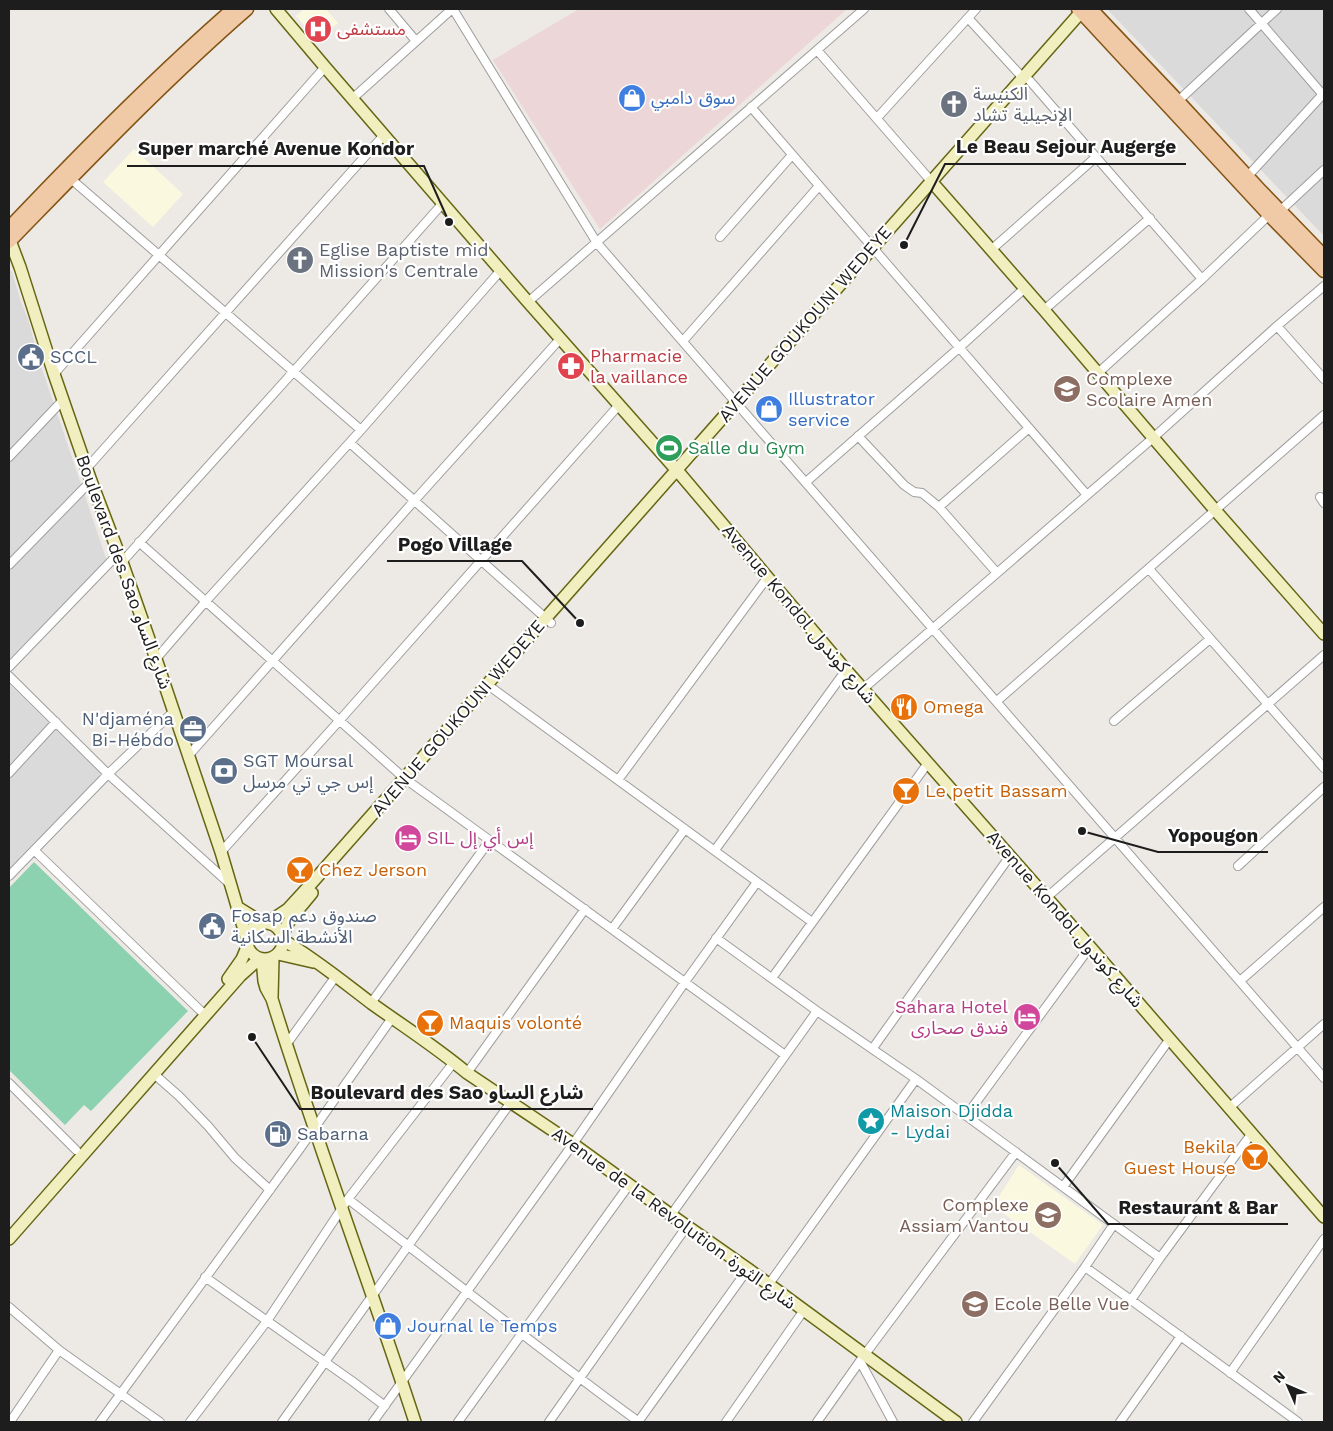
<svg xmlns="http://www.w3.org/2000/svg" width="1333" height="1431" font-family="'Work Sans','Noto Sans Arabic',sans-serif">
	<rect width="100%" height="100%" fill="#ede9e4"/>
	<path fill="#dbdada" d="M1107,9h217v227z
		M9,269l3,3 9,30 8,20 9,35 69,204 -98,98z
		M9,684l92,90 -92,98z"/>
	<path fill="#ecd6d7" d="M579,9h268l-247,220 -107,-169z"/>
	<path fill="#fbf8e0" d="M304,9h22l12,14 -22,17 -20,-24z
		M134,149l49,45 -30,33 -50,-45z
		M1019,1165l84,60 -28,39 -82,-58z"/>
	<path fill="#8cd2b1" d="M34,862l154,149 -97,100 -7,-6 -19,20 -56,-55v-182z"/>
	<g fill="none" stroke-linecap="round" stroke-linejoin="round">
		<g stroke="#9e9e9e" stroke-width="10">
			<path id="street" d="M389,9l27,32
				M453,9l144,234 727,835
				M1249,9l75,87
				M968,18l55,60
				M817,50l114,131
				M1030,81l172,198
				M352,99l100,-90
				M1178,101l99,-92
				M751,107l336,388
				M877,118l99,-109
				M1247,177l77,-84
				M71,179l290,251
				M1280,211l44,-41
				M720,237l72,-82
				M991,250l105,-93
				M528,302l336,-293
				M1044,310l106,-92
				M1277,326l47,53
				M683,341l136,-155
				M1098,373l104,-94 67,-64
				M54,374l271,-307
				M858,436l46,49 10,7 8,1 17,14 58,66
				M350,443l201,180
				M9,457l54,-57
				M87,468l297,-333
				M806,482l154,-135 65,-59
				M1320,497l4,6
				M939,507l90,-79
				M139,542l265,236 381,277
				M122,562l172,-191 149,-168
				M9,565l82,-84
				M1149,569l175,199
				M156,659l50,-58 155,-171 140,-160
				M9,667l110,-114
				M9,676l99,98 122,110
				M492,688l320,234
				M863,689l290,-251 124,-112 47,-40
				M997,701l327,-286
				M1114,721l96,-82
				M189,755l225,-254 146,-162
				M9,773l47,-51
				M618,780l149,-202
				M34,850l171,165
				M715,850l131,-180
				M221,852l118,-131 280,-316
				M1238,866l86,-79
				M9,876l99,-102 65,-62
				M1046,898l278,-243
				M612,929l73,-100
				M716,938l101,73 99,68 244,179
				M772,978l156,-215
				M1240,981l84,-74
				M371,1003l119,-163
				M286,1045l50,-69
				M873,1048l137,-192
				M467,1073l118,-164
				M154,1074l25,22 29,30 27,32 35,32
				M9,1083l67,67
				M1230,1107l94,-83
				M966,1116l124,-169
				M1063,1187l106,-147
				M348,1199c97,75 192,151 291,223
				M671,1215l146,-204
				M1085,1267l46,33 167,122
				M205,1277l147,104 33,25
				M769,1284l147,-205
				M1131,1300l29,-42 92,-125
				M9,1307l50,43 101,72
				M860,1361l33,61
				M1230,1373l94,-134
				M10,1422l49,-72
				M100,1422l199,-272 93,-132
				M190,1422l77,-101 81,-122 106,-137
				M282,1422l229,-320
				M373,1422l200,-278 112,-162 72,-100
				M458,1422l171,-237
				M549,1422l138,-196
				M638,1422l110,-153
				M726,1422l78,-112
				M817,1422l43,-61 156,-209
				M973,1422l112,-155 29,-43
				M1120,1422l61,-86"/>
		</g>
		<g stroke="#656612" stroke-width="14">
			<path id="secondary" d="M276,9l49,58 203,235 153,173 165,195 244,277 234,270
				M931,181l113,129 171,200 109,124
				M9,238l11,29 34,107 37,107 31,81 34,97 65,193 26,88
				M237,907l26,16
				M247 941a18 18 0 1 1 36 0a18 18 0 1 1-36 0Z
				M267,923l21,-14 22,-24 771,-873
				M283,936c3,-16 19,-30 29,-43
				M283,940c31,18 59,41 88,63 32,23 65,44 96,70l106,71 98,71 77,54 208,153
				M278,954l35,8
				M262,959l2,22 2,7 6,11c44,142 97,282 143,423
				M228,979l14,-20 5,-12
				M272,997l1,-39
				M9,1239l231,-263 19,-17"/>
		</g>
		<g stroke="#845413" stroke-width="15">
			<path id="primary" d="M1078,9l191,206 55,56
				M1091,9l87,92 83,90 63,65
				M9,228c72,-76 145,-150 224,-219
				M9,242c77,-79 154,-160 238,-233"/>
		</g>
		<use href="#street" stroke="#fff" stroke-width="8"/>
		<use href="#secondary" stroke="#f1efbf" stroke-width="11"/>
		<use href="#primary" stroke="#f0c9a7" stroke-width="12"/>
	</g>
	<defs>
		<g id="hospital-disc" transform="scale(1.4375)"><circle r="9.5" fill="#e0444e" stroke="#fff"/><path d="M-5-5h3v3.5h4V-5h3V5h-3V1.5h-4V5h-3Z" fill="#fff"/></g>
		<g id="shop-disc" transform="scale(1.4375)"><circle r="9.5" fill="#3f7fe0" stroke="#fff"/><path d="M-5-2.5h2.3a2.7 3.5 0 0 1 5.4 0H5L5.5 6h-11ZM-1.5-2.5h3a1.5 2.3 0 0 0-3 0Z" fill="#fff"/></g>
		<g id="church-disc" transform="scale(1.4375)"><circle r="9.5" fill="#6b7280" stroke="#fff"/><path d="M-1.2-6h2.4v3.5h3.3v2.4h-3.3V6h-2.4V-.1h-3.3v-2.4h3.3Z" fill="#fff"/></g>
		<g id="civic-disc" transform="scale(1.4375)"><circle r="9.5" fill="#5c6f8a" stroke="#fff"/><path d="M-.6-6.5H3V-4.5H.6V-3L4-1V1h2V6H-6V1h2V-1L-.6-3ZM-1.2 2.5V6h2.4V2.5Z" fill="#fff"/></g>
		<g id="pharmacy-disc" transform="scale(1.4375)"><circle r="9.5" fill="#e0444e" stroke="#fff"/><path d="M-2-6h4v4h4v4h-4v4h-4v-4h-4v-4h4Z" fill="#fff"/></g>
		<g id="school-disc" transform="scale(1.4375)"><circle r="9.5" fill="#8d6e63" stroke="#fff"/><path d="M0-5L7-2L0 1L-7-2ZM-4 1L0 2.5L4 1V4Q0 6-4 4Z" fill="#fff"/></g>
		<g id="stadium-disc" transform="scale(1.4375)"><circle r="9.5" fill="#2e9e5b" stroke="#fff"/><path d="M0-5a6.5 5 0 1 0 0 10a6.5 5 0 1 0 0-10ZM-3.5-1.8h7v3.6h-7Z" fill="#fff"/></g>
		<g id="restaurant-disc" transform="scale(1.4375)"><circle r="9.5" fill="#e8710a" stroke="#fff"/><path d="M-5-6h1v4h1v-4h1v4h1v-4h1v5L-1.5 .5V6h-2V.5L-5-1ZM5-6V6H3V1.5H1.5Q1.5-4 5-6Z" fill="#fff"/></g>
		<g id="office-disc" transform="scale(1.4375)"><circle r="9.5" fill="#5c6f8a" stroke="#fff"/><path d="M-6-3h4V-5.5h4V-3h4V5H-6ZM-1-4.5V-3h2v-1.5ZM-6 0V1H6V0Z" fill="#fff"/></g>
		<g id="bank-disc" transform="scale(1.4375)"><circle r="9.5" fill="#5c6f8a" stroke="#fff"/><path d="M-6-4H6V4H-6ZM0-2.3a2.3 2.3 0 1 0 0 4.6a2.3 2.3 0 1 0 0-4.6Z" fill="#fff"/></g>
		<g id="bar-disc" transform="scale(1.4375)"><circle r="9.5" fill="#e8710a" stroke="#fff"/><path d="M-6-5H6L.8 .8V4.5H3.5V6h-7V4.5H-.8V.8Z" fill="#fff"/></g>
		<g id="hotel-disc" transform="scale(1.4375)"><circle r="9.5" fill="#d1479c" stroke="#fff"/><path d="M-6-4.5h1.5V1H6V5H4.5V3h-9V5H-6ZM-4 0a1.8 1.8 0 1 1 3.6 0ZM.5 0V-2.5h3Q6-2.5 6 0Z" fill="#fff"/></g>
		<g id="sight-disc" transform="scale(1.4375)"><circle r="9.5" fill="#0f9aa8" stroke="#fff"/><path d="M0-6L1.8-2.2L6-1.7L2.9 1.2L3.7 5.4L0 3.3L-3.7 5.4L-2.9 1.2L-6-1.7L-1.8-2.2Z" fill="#fff"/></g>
		<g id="fuel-disc" transform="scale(1.4375)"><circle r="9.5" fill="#5c6f8a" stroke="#fff"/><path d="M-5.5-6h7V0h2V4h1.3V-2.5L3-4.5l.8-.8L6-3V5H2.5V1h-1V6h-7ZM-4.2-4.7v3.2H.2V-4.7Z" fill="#fff"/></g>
	</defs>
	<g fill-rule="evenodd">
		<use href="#hospital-disc" x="318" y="29"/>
		<use href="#shop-disc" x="632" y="98"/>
		<use href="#church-disc" x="954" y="104"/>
		<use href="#church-disc" x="300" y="260"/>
		<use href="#civic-disc" x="31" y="357"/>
		<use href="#pharmacy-disc" x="571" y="366"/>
		<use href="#school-disc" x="1067" y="389"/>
		<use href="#shop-disc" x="769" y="409"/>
		<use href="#stadium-disc" x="669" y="448"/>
		<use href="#restaurant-disc" x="904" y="707"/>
		<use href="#office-disc" x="193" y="729"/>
		<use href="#bank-disc" x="224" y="771"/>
		<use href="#bar-disc" x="906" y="791"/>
		<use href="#hotel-disc" x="408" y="838"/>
		<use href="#bar-disc" x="300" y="870"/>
		<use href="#civic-disc" x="212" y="926"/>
		<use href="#hotel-disc" x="1027" y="1017"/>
		<use href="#bar-disc" x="430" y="1023"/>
		<use href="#sight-disc" x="871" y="1121"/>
		<use href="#fuel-disc" x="278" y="1134"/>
		<use href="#bar-disc" x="1255" y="1157"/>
		<use href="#school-disc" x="1048" y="1215"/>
		<use href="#school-disc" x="975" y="1304"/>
		<use href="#shop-disc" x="388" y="1326"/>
	</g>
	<g text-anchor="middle" stroke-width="4.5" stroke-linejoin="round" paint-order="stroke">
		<g font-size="18" fill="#be3a42" stroke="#fff" text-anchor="start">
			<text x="337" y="35">مستشفى</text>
			<text x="590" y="362">Pharmacie<tspan x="590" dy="21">la vaillance</tspan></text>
		</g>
		<g font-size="18" fill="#5b616d" stroke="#fff" text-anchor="start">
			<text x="973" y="100">الكنيسة<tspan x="973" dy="21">الإنجيلية تشاد</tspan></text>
			<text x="319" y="256">Eglise Baptiste mid<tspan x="319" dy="21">Mission's Centrale</tspan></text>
		</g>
		<g font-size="18" fill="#366cbe" stroke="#fff" text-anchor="start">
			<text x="651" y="104">سوق دامبي</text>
			<text x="788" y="405">Illustrator<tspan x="788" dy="21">service</tspan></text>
			<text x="407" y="1332">Journal le Temps</text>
		</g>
		<g font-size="18" fill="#1d1d1d" stroke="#fff">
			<text transform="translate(805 324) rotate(-49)" y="6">AVENUE GOUKOUNI WEDEYE</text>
			<text transform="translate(124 572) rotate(70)" y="6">Boulevard des Sao شارع الساو</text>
			<text transform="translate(799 614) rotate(50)" y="6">Avenue Kondol شارع كوندول</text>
			<text transform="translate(458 718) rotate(-49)" y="6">AVENUE GOUKOUNI WEDEYE</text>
			<text transform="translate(1065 919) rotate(49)" y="6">Avenue Kondol شارع كوندول</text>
			<text transform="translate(674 1218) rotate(36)" y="6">Avenue de la Revolution شارع الثورة</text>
		</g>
		<g font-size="18" fill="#4e5e75" stroke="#fff" text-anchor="start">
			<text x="50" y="363">SCCL</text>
			<text x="174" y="725" text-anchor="end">N'djaména<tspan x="174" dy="21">Bi-Hébdo</tspan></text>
			<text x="243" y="767">SGT Moursal<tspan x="243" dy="21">إس جي تي مرسل</tspan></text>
			<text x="231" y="922">Fosap صندوق دعم<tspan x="231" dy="21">الأنشطة السكانية</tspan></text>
			<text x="297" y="1140">Sabarna</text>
		</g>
		<g font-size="18" fill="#785e54" stroke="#fff" text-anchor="start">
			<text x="1086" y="385">Complexe<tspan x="1086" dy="21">Scolaire Amen</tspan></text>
			<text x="1029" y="1211" text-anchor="end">Complexe<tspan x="1029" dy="21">Assiam Vantou</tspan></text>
			<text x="994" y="1310">Ecole Belle Vue</text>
		</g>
		<g font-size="18" fill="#27864d" stroke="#fff" text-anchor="start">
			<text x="688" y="454">Salle du Gym</text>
		</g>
		<g font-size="18" fill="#c56008" stroke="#fff" text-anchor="start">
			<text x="923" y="713">Omega</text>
			<text x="925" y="797">Le petit Bassam</text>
			<text x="319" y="876">Chez Jerson</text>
			<text x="449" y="1029">Maquis volonté</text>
			<text x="1236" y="1153" text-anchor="end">Bekila<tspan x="1236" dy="21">Guest House</tspan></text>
		</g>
		<g font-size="18" fill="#b23c85" stroke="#fff" text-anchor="start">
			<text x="427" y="844">SIL إس أي إل</text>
			<text x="1008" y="1013" text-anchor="end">Sahara Hotel<tspan x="1008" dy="21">فندق صحارى</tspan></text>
		</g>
		<g font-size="18" fill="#0d838f" stroke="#fff" text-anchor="start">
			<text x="890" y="1117">Maison Djidda<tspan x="890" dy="21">- Lydai</tspan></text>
		</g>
	</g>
	<path fill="none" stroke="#1d1d1d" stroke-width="2" d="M904 245L945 164H1186M449 222L424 166H127M580 623L522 561H387M1082 831L1158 852H1268M252 1037L300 1109H593M1055 1163L1108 1224H1288"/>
	<g fill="#1d1d1d" stroke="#fff" stroke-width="2">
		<circle cx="904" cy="245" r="5"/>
		<circle cx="449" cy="222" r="5"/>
		<circle cx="580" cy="623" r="5"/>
		<circle cx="1082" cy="831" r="5"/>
		<circle cx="252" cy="1037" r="5"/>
		<circle cx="1055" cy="1163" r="5"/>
	</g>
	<g font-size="19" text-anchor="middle" font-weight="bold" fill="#1d1d1d" stroke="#fff" stroke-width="4.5" stroke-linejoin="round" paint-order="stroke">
		<text x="1066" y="153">Le Beau Sejour Augerge</text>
		<text x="276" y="155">Super marché Avenue Kondor</text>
		<text x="455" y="551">Pogo Village</text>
		<text x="1213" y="842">Yopougon</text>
		<text x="447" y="1099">Boulevard des Sao شارع الساو</text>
		<text x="1198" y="1214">Restaurant &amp; Bar</text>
	</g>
	<rect width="1333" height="1431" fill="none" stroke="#1d1d1d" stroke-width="20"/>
	<g transform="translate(1288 1386) rotate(315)" stroke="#ffffff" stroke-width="4" paint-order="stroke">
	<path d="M0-4L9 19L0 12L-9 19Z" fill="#1d1d1d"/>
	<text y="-8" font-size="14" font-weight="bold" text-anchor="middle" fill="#1d1d1d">N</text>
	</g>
</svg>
